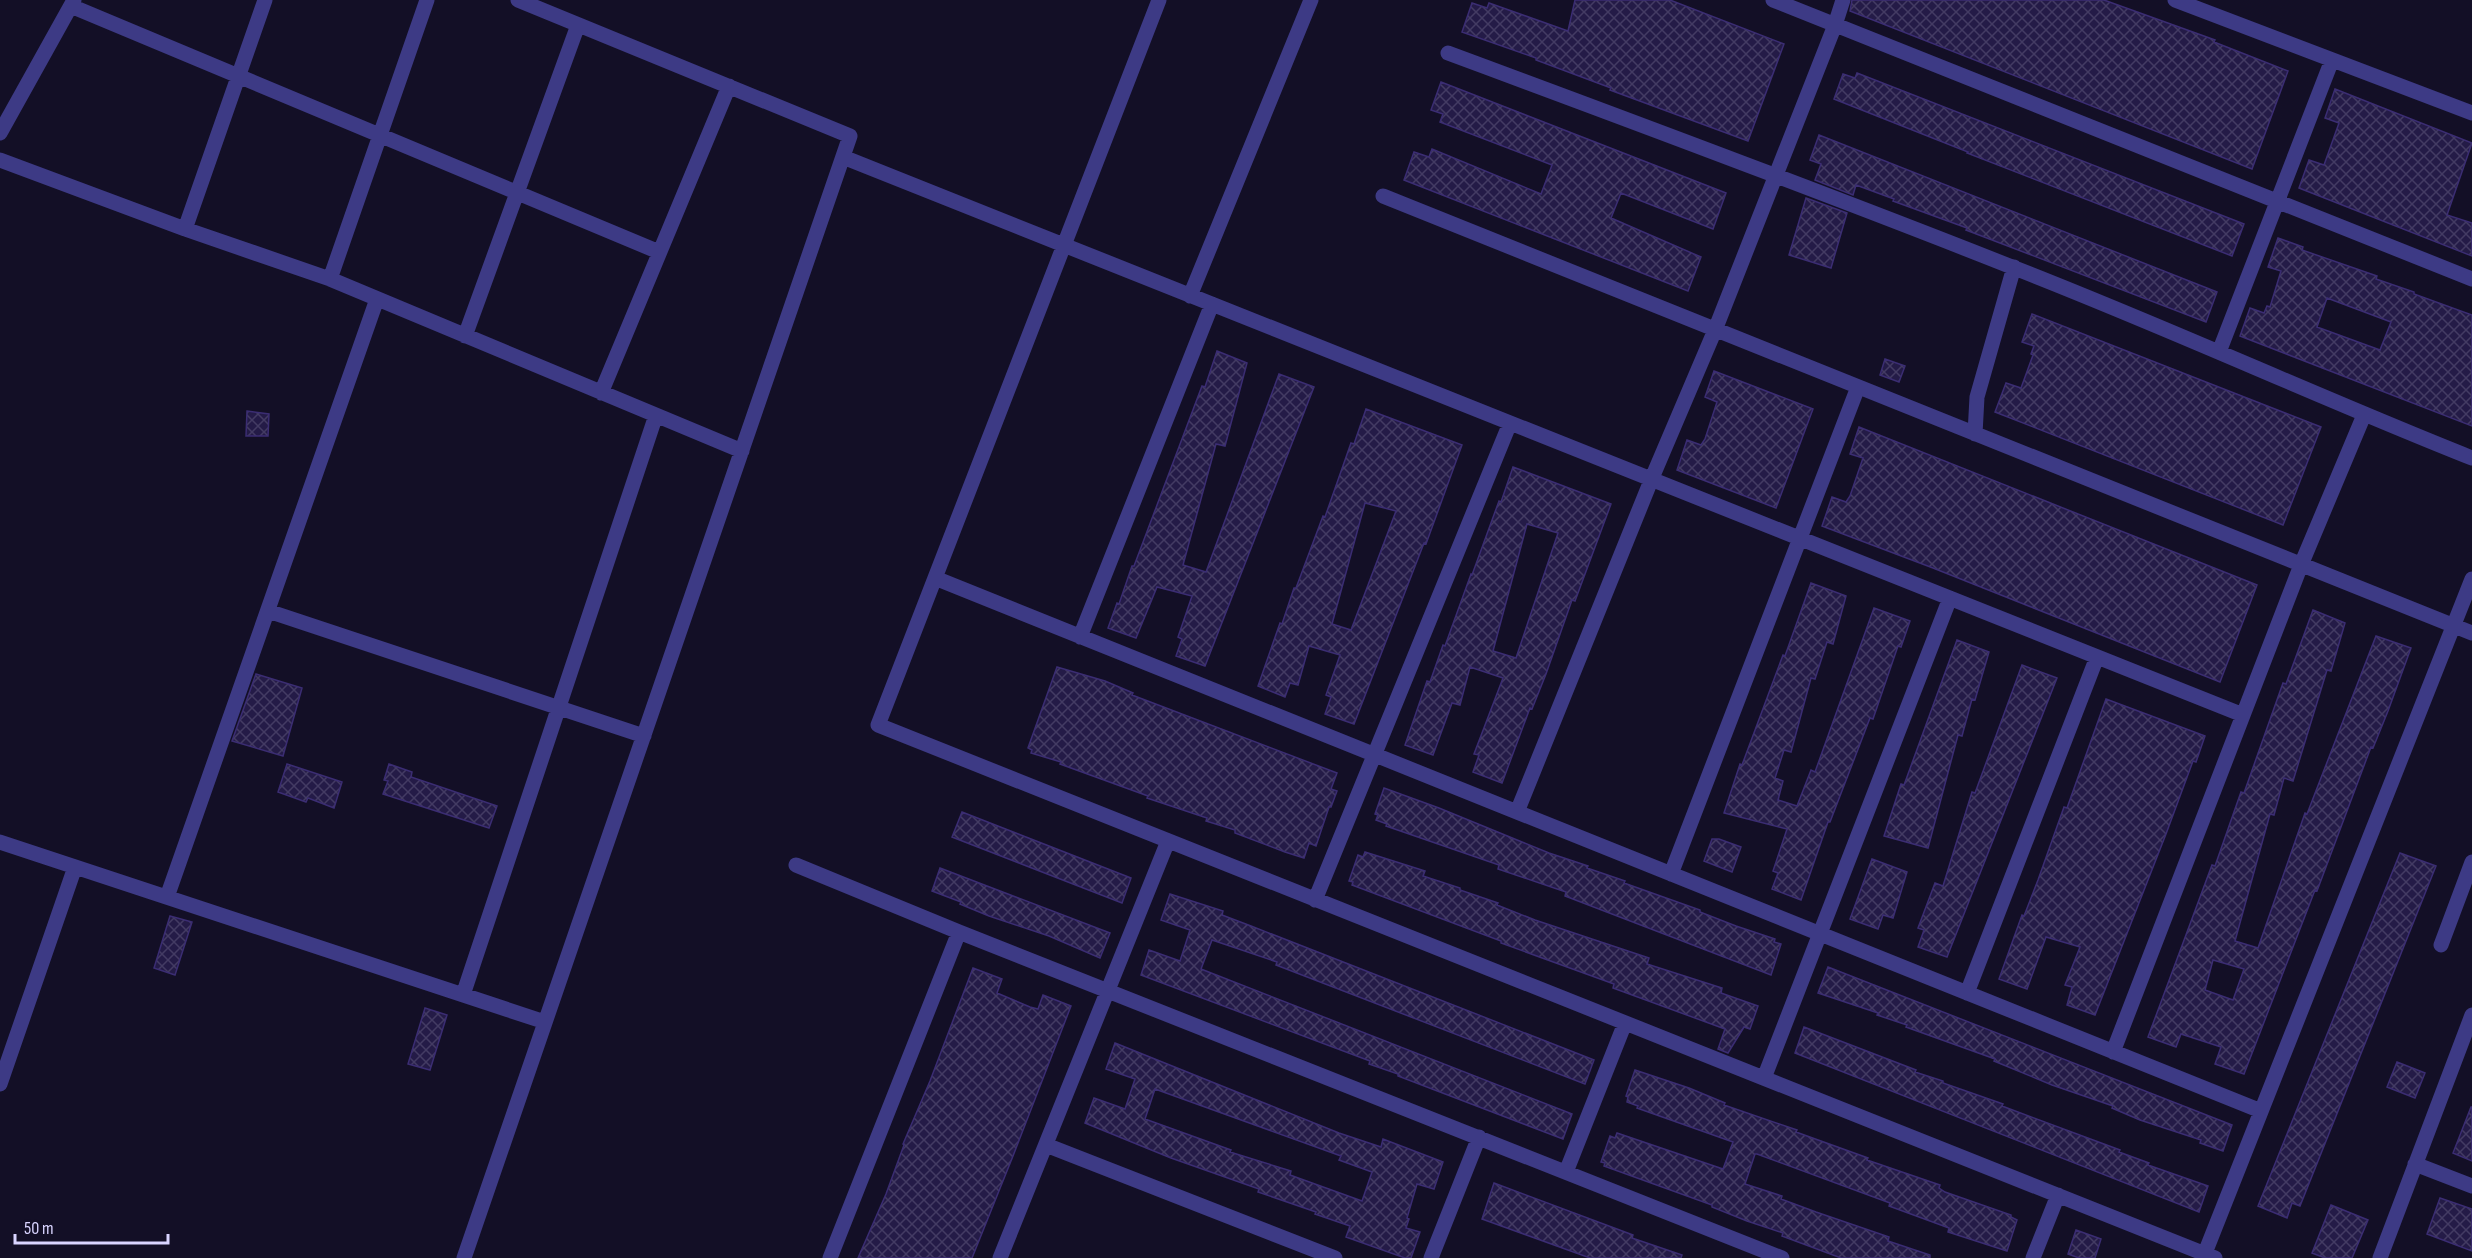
<svg xmlns="http://www.w3.org/2000/svg" width="2472" height="1258" font-family="'Sofia Sans Condensed',sans-serif">
	<defs>
		<pattern id="building-cross-hatch" width="8" height="8" patternUnits="userSpaceOnUse" patternTransform="scale(1.5)"><rect width="8" height="8" fill="#241b47"/><path d="M0 0l8 8M0 8l8-8" fill="none" stroke="#433b63"/></pattern>
	</defs>
	<rect width="100%" height="100%" fill="#130f26"/>
	<path fill="url(#building-cross-hatch)" stroke="#3b2d73" stroke-width="1.5" fill-rule="evenodd" d="M1575,0h95l114,44 -36,97 -138,-51 1,-2 -75,-28v-2l-74,-26 10,-29 15,5 2,-5 79,28z
		M1852,0h252l111,40 -1,2 74,29 -36,98 -402,-158z
		M1857,73l387,151 -12,32 -265,-103 1,-1 -134,-53 9,-25 12,4z
		M1441,82l285,111 -13,36 -92,-36 -10,25 90,39 -13,34 -284,-111 10,-28 15,5 3,-8 109,45 11,-29 -112,-43 3,-8 -12,-4z
		M2335,89l137,54 -25,72 25,8v33l-173,-68 10,-28 15,5 15,-42 -14,-5z
		M1819,135l398,157 -11,30 -240,-92 1,-2 -74,-27 1,-2 -38,-14 -3,10 -38,-15 6,-16 -11,-4z
		M1806,198l41,15 -16,55 -42,-13z
		M2278,238l25,9 -1,3 75,26 -1,3 38,13v2l58,21v111l-232,-90 10,-28 14,5 3,-7 3,1 11,-36 -13,-4zM2327,298l64,24 -11,28 -63,-23z
		M2032,314l289,113 -38,98 -288,-113 11,-29 15,5 12,-33 -2,-1 3,-8 -12,-4z
		M1217,351l30,12 -22,83 -9,-2 -33,121 23,7 73,-198 35,13 -109,279 -29,-10 6,-17 -4,-2 14,-41 -35,-9 -21,51 -28,-10 9,-25 2,1 13,-38h2l68,-180 3,1z
		M1885,359l20,7 -6,16 -19,-7z
		M1714,371l99,38 -37,99 -99,-38 10,-30 14,5 4,-6 12,-37 -12,-5z
		M1366,409l96,36 -36,99 -2,-1 -70,181 -29,-10 6,-17 -5,-2 14,-40 -31,-9 -11,39 -8,-2 -5,14 -27,-11 22,-63 2,1 12,-36h2l27,-72 2,1 26,-74 3,1zM1365,503l31,8 -45,119 -19,-6z
		M247,411l22,3 -1,22h-22z
		M1859,427l398,158 -37,97 -287,-114 -111,-42 10,-29 14,5 4,-6 13,-38 -13,-4z
		M1513,467l98,37 -36,97 -3,-1 -26,74 -14,35 -2,-1 -28,75 -29,-11 6,-17 -5,-1 29,-76 -33,-11 -10,38 -8,-2 -19,52 -28,-10 22,-64 3,1 13,-37 2,1 26,-72 1,1 27,-74 2,1zM1527,524l31,9 -42,125 -23,-7z
		M1811,583l35,13 -13,48 -6,-2 -12,37 -4,-1 -20,74 -7,-2 -9,28 8,3 -5,19 19,6 14,-36 4,2 59,-164 36,13 -9,26 -3,-1 -25,73 -3,-1 -40,104h-2l-27,78 -29,-11 6,-16 -5,-2 14,-42 -63,-16 16,-49 2,1 41,-110 2,1z
		M2313,610l32,13 -14,48 -4,-1 -34,111 -9,-3 -10,37 -4,-1 -35,127 23,7 47,-135 2,1 69,-178 35,12 -23,63 -15,37 -2,-1 -54,144 -2,-1 -71,184 -29,-10 6,-17 -40,-13 -5,13 -28,-10 64,-172 3,1 26,-74 3,1 39,-110 3,1zM2213,960l31,9 -11,31 -28,-10z
		M1957,640l32,12 -14,48 -3,-1 -10,37 -4,-1 -30,113 -44,-12 17,-52 3,1z
		M2022,665l35,13 -110,279 -29,-10 6,-17 -6,-2 17,-45 8,3 29,-94 3,1z
		M1057,667l48,14 28,12 -1,2 205,78 -6,16 6,2 -6,16h-2l-13,39 -7,-3 -5,15 -19,-6 -50,-19v-3l-29,-9 1,-3 -60,-20 1,-2 -88,-32 1,-2 -30,-9 1,-3 -4,-2z
		M256,674l46,14 -19,68 -51,-15z
		M2106,699l99,37 -9,26 -3,-1 -27,73 -71,181 -28,-10 5,-18 -7,-2 15,-38 -34,-10 -19,52 -28,-10 23,-64 2,1 14,-36 26,-73 3,1z
		M287,764l55,18 -8,26 -26,-10 -2,4 -28,-10z
		M389,764l23,8 -1,5 86,29 -8,22 -106,-34 5,-13 -4,-1z
		M1384,788l55,20 110,45 39,13 -1,2 38,13 -1,2 76,27v2l36,14 39,13 -1,3 7,2 -10,31 -206,-79 1,-4 -68,-23 1,-4 -113,-39 1,-2 -11,-4 2,-5 -3,-1z
		M962,812l169,66 -9,25 -170,-66z
		M1712,839h7l22,8 -9,25 -28,-11z
		M1365,852l60,19 -2,5 37,12v2l38,13 -1,2 38,15 114,38 -2,6 75,24 -1,5 37,13 -8,23 -6,-2 -16,26 -10,-4 7,-20 -112,-41 1,-4 -113,-41v-2l-149,-56 1,-3 -4,-1 9,-26 5,2z
		M2400,853l36,13 -136,340 -8,-3 -5,15 -29,-12z
		M1872,859l35,13 -14,46 -10,-3 -5,14 -28,-10z
		M940,868l170,65 -10,25 -51,-22 -60,-20 -29,-12 1,-2 -29,-11z
		M1170,894l53,17 -1,4 29,11 343,134 -9,24 -309,-119 1,-3 -65,-22 -11,29 371,145 -9,25 -165,-63v-2l-29,-10 1,-3 -229,-86 8,-25 31,11 10,-31 -29,-10z
		M170,916l22,6 -17,53 -21,-7z
		M1828,967l404,158 -9,26 -23,-8 1,-3 -61,-20 -28,-12 1,-2 -61,-21 -58,-24 1,-2 -89,-32 1,-2 -30,-10 1,-2 -60,-20z
		M973,968l29,11 -5,14 33,14 8,2 5,-14 28,11 -58,150 -41,102h-114l28,-64 18,-49 -1,-1 27,-63z
		M425,1008l22,7 -17,55 -22,-6z
		M1804,1027l112,43 -1,2 28,9v2l60,21 -1,2 118,44 -1,2 30,11 -1,2 60,21 -9,26 -404,-159z
		M1115,1043l224,90 42,14 2,-8 60,23 -9,27 -17,-5 -10,34 2,1 -3,9 14,4 -9,26h-6l-59,-21 4,-11 -35,-12 1,-2 -58,-20 1,-3 -88,-31 -86,-35 9,-25 31,11 10,-30 -29,-10zM1155,1089l186,67 -2,4 33,12 -10,29 -72,-26 1,-4 -61,-19 1,-2 -86,-31z
		M2397,1062l28,11 -10,25 -28,-11z
		M1635,1070l54,18 36,15 -1,2 73,25 -1,2 72,26 -1,2 73,25 -1,3 6,4 66,23v2l6,3 -10,31 -59,-19 1,-4 -60,-22 1,-3 -133,-49h-2l-10,30 37,12 -1,3 35,13 73,25 -1,4 42,14v3h-89l-59,-22 1,-3 -36,-12 -35,-14v-2l-108,-39 1,-3 -4,-1 9,-26 5,2 2,-5 106,36 10,-27 -96,-34 1,-2 -11,-4 1,-5 -2,-1z
		M2471,1107h1v54l-19,-8z
		M1494,1183l139,52 -1,3 50,17 -1,3h-91l-108,-39z
		M2440,1198l32,11v42l-45,-17z
		M2331,1205l37,15 -16,38h-27l-13,-5z
		M2076,1230l25,9 -6,19h-16l-11,-4z"/>
	<g fill="none" stroke-linecap="round" stroke-linejoin="round">
		<path stroke="#3d3a85" stroke-width="15" d="M1159,0l-281,725 1337,533
			M1773,0l699,279
			M2175,0l297,113
			M71,6l588,246
			M1448,53c189,70 377,140 564,214 155,60 306,130 460,191
			M0,133l74,-133
			M843,157l1400,558
			M0,160l185,69 145,50 412,172
			M1383,196l1089,437
			M185,229l80,-229
			M330,279l97,-279
			M1190,296l121,-296
			M465,336l113,-311
			M2219,352l113,-292
			M601,393l128,-307
			M1975,434l2,-37 37,-130
			M935,578l1326,533
			M268,611l376,125
			M1080,637l132,-333
			M1517,812l135,-334 63,-148 120,-305 8,-25
			M0,842l545,180
			M796,865l163,67 823,326
			M1671,874l187,-487
			M167,897l210,-598
			M1315,900l195,-477
			M2441,945l31,-83
			M1967,993l130,-336
			M463,995l193,-580
			M2113,1052l188,-487 63,-150
			M1764,1078l186,-480
			M0,1084l75,-217
			M1046,1145l289,113
			M2415,1164l57,22
			M1566,1172l59,-149
			M464,1258l386,-1122 -332,-136
			M830,1258l129,-326
			M1000,1258l168,-417
			M1431,1258l48,-121
			M2033,1258l25,-63
			M2203,1258l269,-679
			M2380,1258l92,-243"/>
	</g>
	<path d="M15 1234v9h153v-9" fill="none" stroke="#d9d4ff" stroke-width="3"/>
	<text x="24" y="1234" font-size="18" fill="#d9d4ff" stroke="#130f26" stroke-width="4.5" paint-order="stroke">50 m</text>
</svg>
